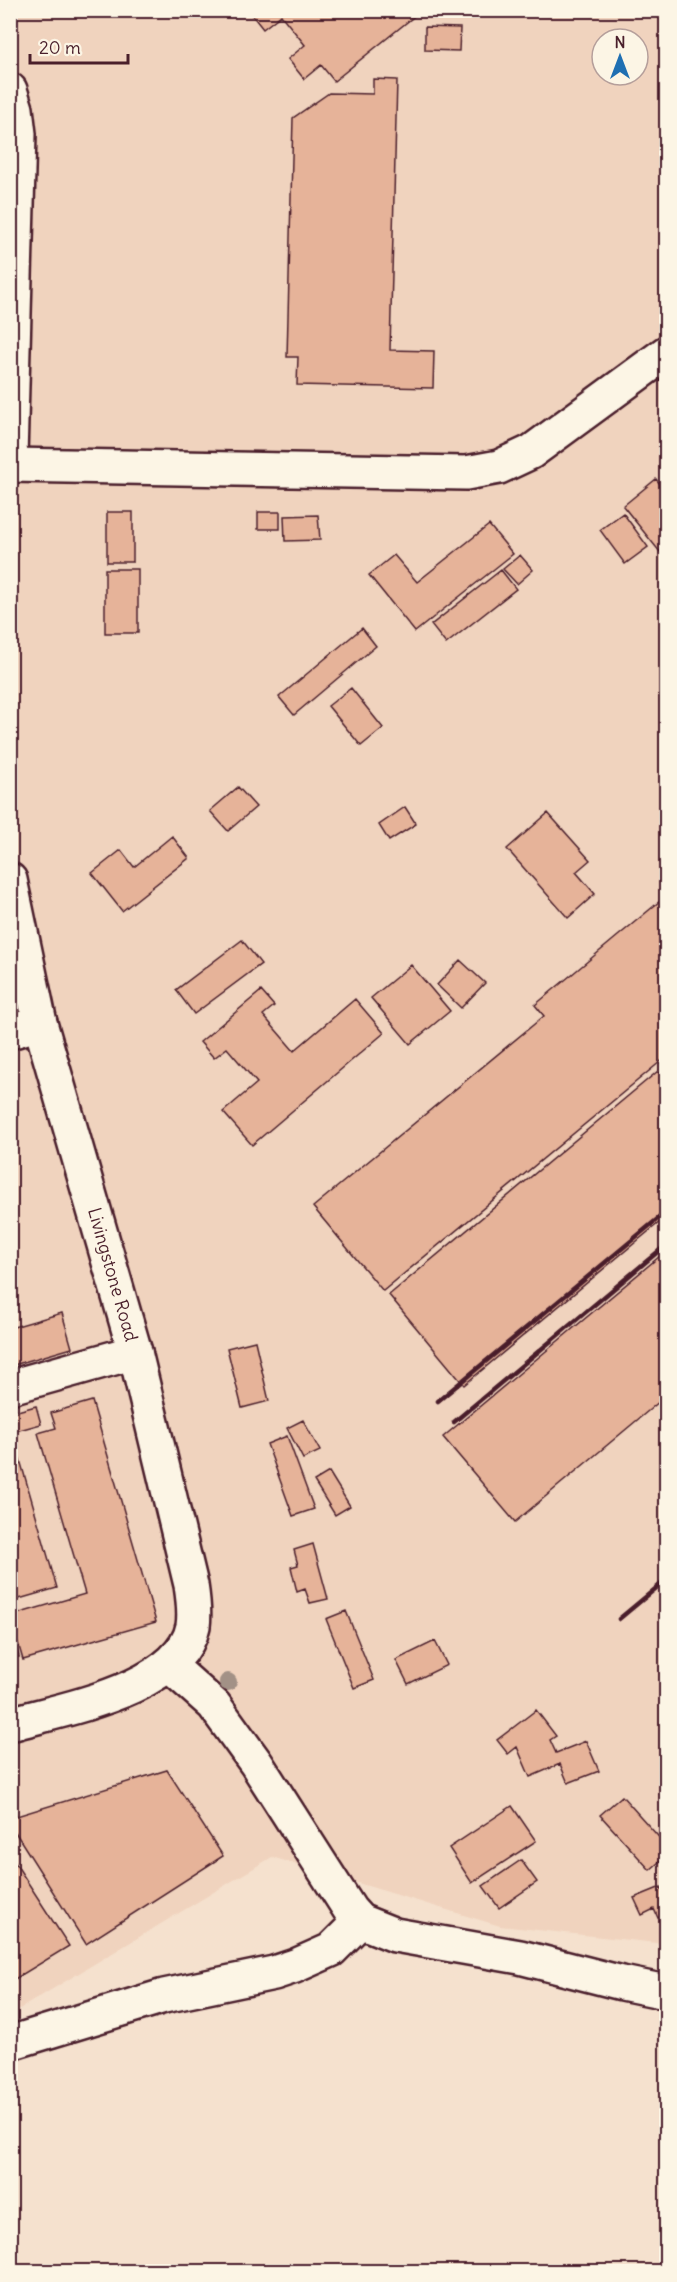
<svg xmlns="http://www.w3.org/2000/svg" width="677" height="2282" font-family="Delius,sans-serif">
	<rect width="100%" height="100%" fill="#f5e1ce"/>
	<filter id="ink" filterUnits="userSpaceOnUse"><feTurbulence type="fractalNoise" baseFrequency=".0167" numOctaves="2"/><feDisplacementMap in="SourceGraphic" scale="12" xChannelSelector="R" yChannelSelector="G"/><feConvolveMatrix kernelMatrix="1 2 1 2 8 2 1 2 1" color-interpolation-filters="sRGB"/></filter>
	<g filter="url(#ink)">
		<path fill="#f0d3be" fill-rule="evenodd" d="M11,11h655v1933l-166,-18 -228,-69 -261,157zM602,39h36v36h-36z"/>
		<path fill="#e6b399" stroke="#4a1f2b" stroke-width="1.5" d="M248,10h174l-88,71 -13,-16 -17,14 -16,-20 17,-14 -24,-30 -18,14z
			M425,27l35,1 -1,23 -34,-1z
			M373,79l24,1 -7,270 44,1 -1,37 -136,-3 1,-28h-11l6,-239 36,-25 44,1z
			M656,479l10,12v56l-6,5 -37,-46z
			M107,512h26v50h-26z
			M258,512h22v17h-22z
			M623,513l25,34 -23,17 -25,-34z
			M318,515l2,25 -35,1 -1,-25z
			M489,525l24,29 -98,78 -46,-57 25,-20 23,27z
			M520,555l13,15 -16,14 -14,-15z
			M105,569h33v64h-33z
			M501,570l15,19 -70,55 -15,-19z
			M362,628l14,18 -82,69 -15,-18z
			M351,688l32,40 -22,18 -33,-40z
			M238,787l18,20 -28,24 -18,-20z
			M405,807l11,17 -27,17 -10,-16z
			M548,813l42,47 -14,12 19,22 -27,24 -61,-69z
			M172,836l17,22 -67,53 -30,-38 29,-23 13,17z
			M666,896v161l-283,234 -70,-84 231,-191 -9,-11z
			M242,940l19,24 -67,50 -18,-24z
			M460,960l25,23 -24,25 -24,-23z
			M411,965l39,46 -40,33 -39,-46z
			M261,991l13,15 -11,9 31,36 61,-52 29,34 -132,112 -29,-33 34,-29 -30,-35 -13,10 -14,-16z
			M658,1071l8,10v136l-202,168 -75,-90z
			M666,1251v145l-151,126 -72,-85z
			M62,1313l10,35 -62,18v-38z
			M255,1341l14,60 -27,7 -15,-60z
			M92,1401l64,221 -133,38 -13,-44 75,-22 -47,-161 18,-5 -5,-15z
			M36,1406l5,18 -29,8 45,156 -45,13 -2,-188z
			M303,1420l17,31 -17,8 -16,-31z
			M287,1436l27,73 -21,7 -26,-72z
			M329,1472l21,34 -15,9 -21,-34z
			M313,1544l15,55 -18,4 -5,-14 -8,3 -6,-25 7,-2 -4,-15z
			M346,1611l28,69 -20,8 -28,-69z
			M10,1626l9,31 -9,2z
			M435,1641l12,24 -39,19 -12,-24z
			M536,1710l20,26 -6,4 6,13 30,-12 13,30 -31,12 -8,-19 -30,13 -13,-30 -9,7 -11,-14z
			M167,1770l56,86 -137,88 -76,-120v-6z
			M622,1796l44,49v11l-16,14 -50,-55z
			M512,1806l24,35 -64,42 -23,-35z
			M10,1855l59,91 -59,36z
			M521,1860l16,22 -38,26 -16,-22z
			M661,1887l5,11v16l-8,4 -4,-9 -12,6 -8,-17z"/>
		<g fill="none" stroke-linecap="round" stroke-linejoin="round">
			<g stroke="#4a1f2b" stroke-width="38">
				<g id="minor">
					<path d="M10,90l6,19 3,25 -9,323"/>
					<path d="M10,465l456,8 33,-6 32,-15 135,-99"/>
					<path id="s1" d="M10,880l30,143 95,329 56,233c2,13 4,28 2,41 -12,63 -131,83 -183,98"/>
					<path d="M10,1032l30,-9"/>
					<path d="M10,1387l125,-35"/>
					<path d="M169,1665l45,40 42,58 94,147 10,11 35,14 125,22 102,26 44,9"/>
					<path d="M10,2043l154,-47 110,-23 21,-7 36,-16 29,-29"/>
				</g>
			</g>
			<use href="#minor" stroke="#fcf5e5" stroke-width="33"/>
			<path stroke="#4a1f2b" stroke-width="4.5" d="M438,1401l228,-189
				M454,1422l212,-177
				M619,1619l47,-39"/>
		</g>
		<circle fill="#a29186" cx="228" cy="1682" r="9"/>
	</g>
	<g text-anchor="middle" stroke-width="4.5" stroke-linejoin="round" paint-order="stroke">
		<g font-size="18" fill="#4a1f2b" stroke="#fcf5e5">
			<text dy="6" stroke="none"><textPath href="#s1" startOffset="408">Livingstone Road</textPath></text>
		</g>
	</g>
	<rect width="677" height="2282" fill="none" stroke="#fcf5e5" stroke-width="36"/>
	<rect x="18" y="18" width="641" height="2246" fill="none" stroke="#4a1f2b" stroke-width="2" filter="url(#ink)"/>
	<g transform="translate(620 57)"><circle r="28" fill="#fcf5e5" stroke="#b59f9b" stroke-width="1.5"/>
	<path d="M0-4.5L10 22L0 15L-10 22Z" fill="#1f6fb2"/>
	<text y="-9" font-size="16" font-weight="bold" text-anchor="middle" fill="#4a1f2b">N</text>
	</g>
	<path d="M30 54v9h98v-9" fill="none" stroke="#4a1f2b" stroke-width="3"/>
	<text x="39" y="54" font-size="18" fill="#4a1f2b" stroke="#fcf5e5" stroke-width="4.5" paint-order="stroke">20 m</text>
</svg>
